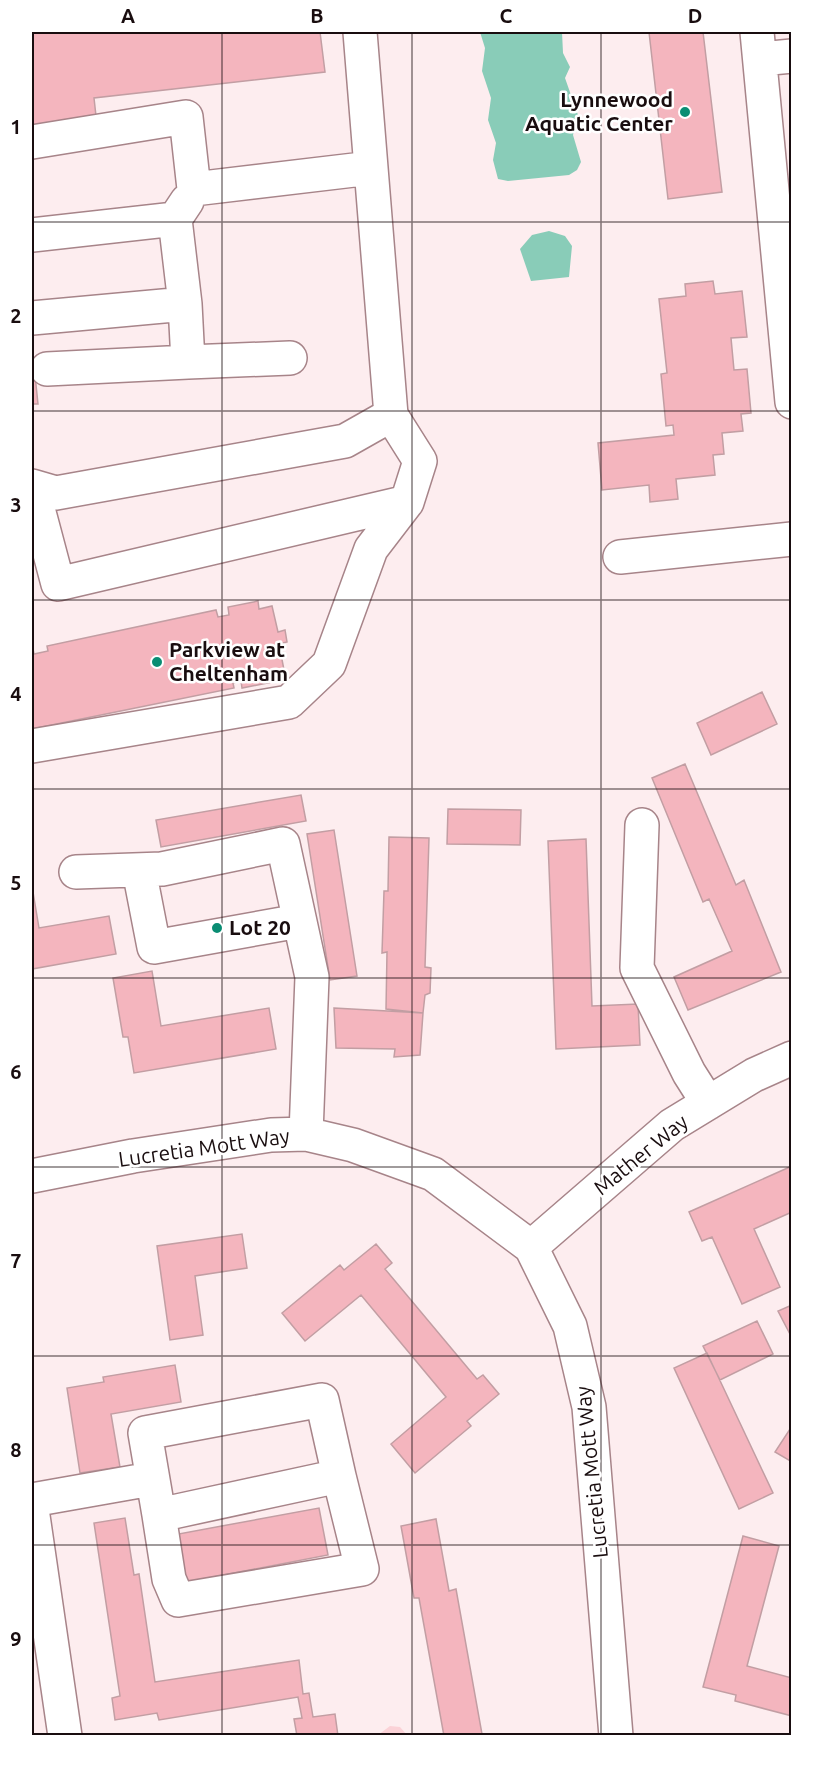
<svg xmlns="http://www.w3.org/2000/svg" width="823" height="1767" font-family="Ubuntu,sans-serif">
	<rect width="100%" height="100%" fill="#fdedef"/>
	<path fill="#fbd2d7" d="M390,1726l10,1 7,8h-29z"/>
	<path fill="#89ccb8" d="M480,32h82l1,21 7,14 -5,11 13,37 -5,20 8,27 -4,8 -8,5 -61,6 -10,-2 -5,-19 3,-17 -8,-23 3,-22 -9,-27 3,-23z
		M549,231l16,5 7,10 -3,31 -38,4 -11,-32 12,-14z"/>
	<path fill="#f4b5be" stroke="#c29ea3" stroke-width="1.5" d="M32,32h288l5,40 -231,26 2,18 -64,17z
		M649,32h54l19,160 -54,7z
		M713,281l2,13 27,-3 5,46 -16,1 3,32 13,-1 4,44 -10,1 2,17 -21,2 2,21 -11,1 2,20 -39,4 2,20 -28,3 -1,-17 -47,5 -4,-47 76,-8 -1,-10 -7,1 -5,-52 6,-1 -8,-74 27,-3 -1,-12z
		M32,346l6,58h-6z
		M258,601l1,8 13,-3 6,26 7,-2 2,12 -8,2 5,26 -12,2 1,10 -31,6 -1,-7 -8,2 1,5 -202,41v-85l2,10 14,-3 -1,-5 169,-36 2,7 11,-2 -1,-8z
		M762,692l15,32 -66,31 -14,-32z
		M685,764l51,121 8,-5 37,92 -93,38 -14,-33 58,-26 -23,-52 -6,3 -51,-124z
		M301,795l5,26 -145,26 -5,-27z
		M448,809l73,1 -1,35 -73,-1z
		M334,830l23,146 -27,4 -23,-146z
		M389,837l40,1 -4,129 6,1 -1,25 -5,2 -2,18 -37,-4 1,-57 -5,1 2,-62h4z
		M586,839l6,167 46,-2 2,41 -84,4 -8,-208z
		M32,886l7,42 70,-12 7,38 -84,15z
		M152,971l9,55 108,-18 7,41 -142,24 -6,-36h-5l-10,-59z
		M334,1008l89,5 -3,42 -26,2 1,-8 -59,-1z
		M792,1166v46l-38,17 26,58 -38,17 -30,-67 -10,4 -13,-29z
		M242,1234l5,34 -52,8 8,59 -33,5 -13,-94z
		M376,1244l16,19 -7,6 92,110 6,-4 16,19 -32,27 4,5 -56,47 -24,-29 55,-47 -85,-102 -56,46 -23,-28 58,-48 4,5z
		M792,1305v33l-14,-27z
		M757,1321l16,33 -53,26 -17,-34z
		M707,1353l66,140 -34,16 -65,-141z
		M175,1365l6,37 -70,12 9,53 -40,6 -13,-85 37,-6 -1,-5z
		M792,1426v36l-17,-10z
		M319,1508l9,47 -146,28 -9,-48z
		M125,1518l9,57 5,-1 16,108 144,-22 4,34 6,-1 4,24 22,-3 3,22h-41l-3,-17 8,-1 -4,-21 -139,23 -2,-7 -42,7 -3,-22 8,-2 -26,-173z
		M436,1519l13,72 7,-2 26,145 -5,2h-33l-25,-138h-5l-13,-72z
		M743,1536l36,10 -32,120 45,12v38l-57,-15 1,-6 -33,-8z"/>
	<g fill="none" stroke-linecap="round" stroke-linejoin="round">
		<g stroke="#a78489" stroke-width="36">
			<path id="minor" d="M757,32l35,370
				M760,59l32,-3
				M32,142l154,-25 8,72 177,-21
				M32,235l143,-16 12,-18
				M32,318l153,-14 -10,-85
				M188,362l102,-4
				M47,369l141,-7 -3,-58
				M32,486l24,7 289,-52 46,-26 -31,-383
				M32,486l26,98 349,-82 13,-41 -29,-46
				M620,557l172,-18
				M32,746l257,-44 40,-38 42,-115 36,-47
				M642,825l-5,143 52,105 19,30
				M139,870l15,77 145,-26
				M76,872l86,-3 121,-25 29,133 -6,157
				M32,1176l101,-20 138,-21 35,-1 47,11 80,29 98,73 39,79 19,81 27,329
				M531,1247l141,-122 82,-50 38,-17
				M322,1400l17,76 -180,39 -14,-82z
				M32,1500l119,-21
				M32,1509l33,227
				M159,1515l10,64 9,21 184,-31 -23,-93"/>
		</g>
		<use href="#minor" stroke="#fff" stroke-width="33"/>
	</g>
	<path fill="none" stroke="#190d0f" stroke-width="1.5" stroke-opacity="0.55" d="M222,32v1704M412,32v1704M601,32v1704M32,222h760M32,411h760M32,600h760M32,789h760M32,978h760M32,1167h760M32,1356h760M32,1545h760"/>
	<g fill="#0a8d73" stroke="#fff" stroke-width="2">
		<circle cx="685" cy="112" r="6"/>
		<circle cx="157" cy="662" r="6"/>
		<circle cx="217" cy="928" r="6"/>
	</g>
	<g text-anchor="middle" stroke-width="5" stroke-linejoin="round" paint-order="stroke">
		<g font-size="21" font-weight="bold" fill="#190d0f" stroke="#fff" text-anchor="start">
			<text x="673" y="107" text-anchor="end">Lynnewood<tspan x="673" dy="24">Aquatic Center</tspan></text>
			<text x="169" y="657">Parkview at<tspan x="169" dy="24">Cheltenham</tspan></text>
			<text x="229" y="935">Lot 20</text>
		</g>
		<g font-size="21" fill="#190d0f" stroke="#fff">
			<text transform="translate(204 1148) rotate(-8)" y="7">Lucretia Mott Way</text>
			<text transform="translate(641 1155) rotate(-39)" y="7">Mather Way</text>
			<text transform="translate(592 1472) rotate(-96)" y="7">Lucretia Mott Way</text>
		</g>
	</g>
	<rect width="823" height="1767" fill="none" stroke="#ffffff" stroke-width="66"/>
	<rect x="33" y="33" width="757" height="1701" fill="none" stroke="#190d0f" stroke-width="2"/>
	<g font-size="20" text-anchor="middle" font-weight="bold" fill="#190d0f">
		<text x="128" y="23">A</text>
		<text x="317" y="23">B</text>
		<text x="506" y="23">C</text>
		<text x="695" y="23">D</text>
		<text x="16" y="134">1</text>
		<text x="16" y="323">2</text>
		<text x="16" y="512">3</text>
		<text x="16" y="701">4</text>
		<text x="16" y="890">5</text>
		<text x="16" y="1079">6</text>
		<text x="16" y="1268">7</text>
		<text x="16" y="1457">8</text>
		<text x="16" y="1646">9</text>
	</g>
</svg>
